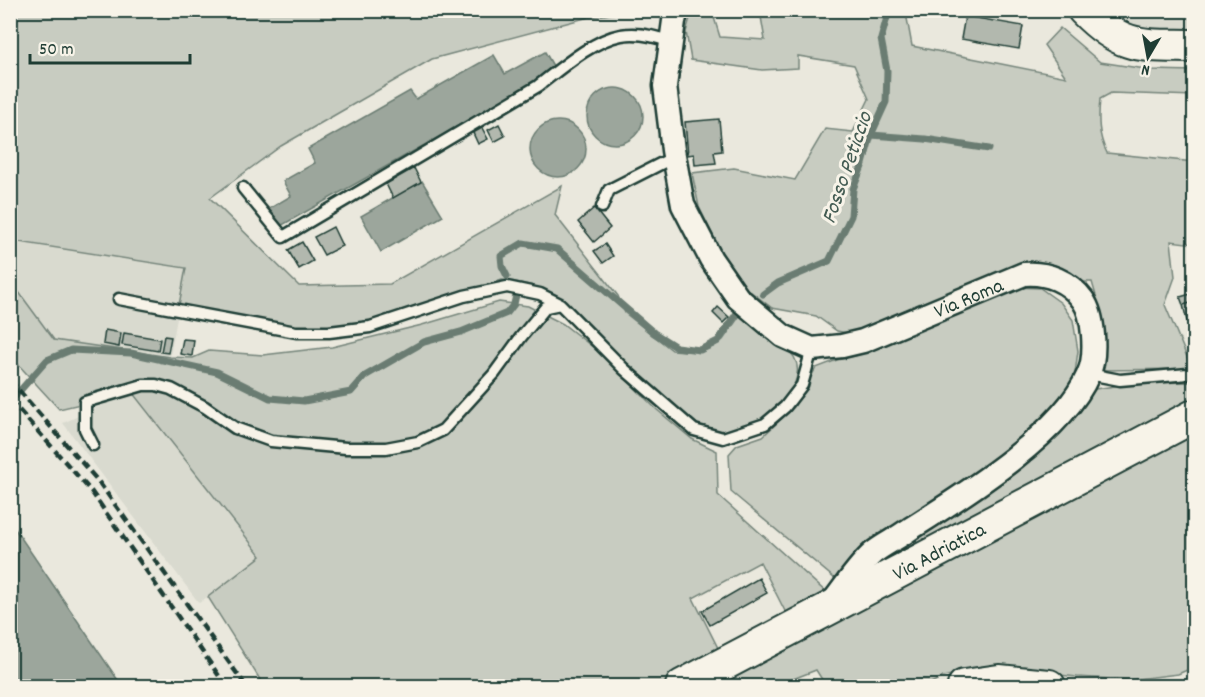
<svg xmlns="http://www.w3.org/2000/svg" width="1205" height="697" font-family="Dekko,sans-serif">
	<rect width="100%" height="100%" fill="#eae8dd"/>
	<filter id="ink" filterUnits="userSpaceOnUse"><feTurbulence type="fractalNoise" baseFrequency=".0167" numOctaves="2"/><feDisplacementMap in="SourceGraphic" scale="12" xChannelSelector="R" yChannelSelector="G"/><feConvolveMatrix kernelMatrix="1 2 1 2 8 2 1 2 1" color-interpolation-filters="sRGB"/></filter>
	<g filter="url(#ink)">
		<path fill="#d9dacf" d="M1101,11h93v20l-56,-1z
			M13,240l173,28 -16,89 -116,-17 -43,-60z
			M132,392l129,165 -62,46 -136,-180z"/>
		<path fill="#c8ccc1" stroke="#74847a" stroke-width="1.5" d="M223,10l24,2 5,-2 381,1 -44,6 -157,42 -151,87 -71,52 89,88 91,-2 172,-98 -7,29 63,81 7,17 47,37 29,2 12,-5 10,-7 18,-26c7,6 13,13 20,19 10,8 27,13 33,24 19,35 -46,80 -77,75 -16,-2 -30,-16 -43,-25 -23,-19 -45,-41 -67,-63 -36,-35 -50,-59 -105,-64l-135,43 -41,4h-32l-115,-22 7,-37 -173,-27 -2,21v-251z
			M692,11h20l8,26 45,3 -5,-29h148l-2,2 6,33 154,31 -22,-32 16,-17 40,34 52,8 42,1v25l-83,-3 -11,6c-2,20 -2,37 7,54l87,9v82l-23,-3 4,36 -10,28 27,64 -92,1 4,-21 -1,-29 -11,-38h-17l-17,-9 -193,58 -18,2 -10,-2 -21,-15 -44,-8 -26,-20 -25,-36 -22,-45 -7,-34 42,-5 61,12 30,-51 28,3 16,-33 -15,-34 -56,-9v12l-36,2 -71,-10 -5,-28z
			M10,280l44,60 116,17 23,1 16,-7 54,4 69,-8 90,-22 77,-23 29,4 35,18 36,28 57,57 36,30 25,12 1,44 111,100 -39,26 -30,-59 -67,36 29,58 -59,30h-399l-56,-89 53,-41 -129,-164 -73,17 -44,-48 -4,-5z
			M1012,287l28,1 21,15 12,17 5,31 -4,29 -26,31 -31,30 -175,139 -8,-2 -103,-86 -2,-38 8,-9 26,-9 31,-29 22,-39 21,-8 21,-5z
			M1194,382v18l-192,99 -123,74 -6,-8 27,-15 94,-71 84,-80 17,-10 40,-6z
			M1194,430v237l-16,7 -49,6 -52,-3 -70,-8 -35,1 -29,7 -18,9h-99l-10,-16 -41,16h-64z"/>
		<path fill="#9ca69c" stroke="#6a7c72" stroke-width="1.5" d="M545,52l11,19 -279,157 -10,-18 24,-14 -8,-15 32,-18 -7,-14 102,-58 6,8 78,-44 11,19z
			M587 116a28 28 0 1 1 56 0a28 28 0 1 1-56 0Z
			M530 149a28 28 0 1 1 56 0a28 28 0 1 1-56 0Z
			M422,181l21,35 -62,36 -20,-36z
			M10,523h1l111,163h-111z"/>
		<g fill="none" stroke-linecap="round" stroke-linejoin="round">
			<path stroke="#6a7c72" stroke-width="7" d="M871,135l54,4 64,10
				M507,276l-5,-10 -1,-10 22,-13 34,6 97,84 22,14 24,3 18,-9 19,-28
				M763,294l15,-11 51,-22 22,-45 2,-27 10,-25 8,-29 15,-33 1,-31 -6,-32 8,-29
				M10,402l37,-42 24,-10 60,3 86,19 53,26 34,3 47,-9 14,-16 59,-34 37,-10 46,-19 7,-9 2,-9"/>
		</g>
		<path fill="#b2b8ae" stroke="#1f3d34" stroke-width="1.5" d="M965,16l58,10 -4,23 -58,-10z
			M719,119l3,32 -8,1 2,11 -21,2 -1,-11 -6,1 -3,-33z
			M499,124l6,12 -11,6 -6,-12z
			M482,128l6,11 -10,5 -5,-11z
			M414,168l7,14 -28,16 -7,-14z
			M594,208l16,20 -16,14 -16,-20z
			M333,227l9,19 -18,9 -10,-18z
			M302,242l11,19 -14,8 -11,-19z
			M605,244l8,12 -10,7 -9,-12z
			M1194,293v9l-11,3 -3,-8z
			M1194,302v21l-6,2 -5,-20z
			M718,307l11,10 -6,6 -10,-10z
			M105,330l16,3 -2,14 -16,-3z
			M124,333l36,6 -2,12 -36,-6z
			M164,336l7,1 -3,16 -7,-1z
			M183,339l11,1 -2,16 -12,-2z
			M759,578l8,15 -57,32 -8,-14z"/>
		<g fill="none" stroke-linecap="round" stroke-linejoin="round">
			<g stroke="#1f3d34" stroke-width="15">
				<path id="service" d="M243,188l40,49 255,-151c22,-17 55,-46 83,-51 16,-3 34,1 50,7
					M602,207l7,-17 65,-33
					M119,299l177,33h33l41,-5 94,-31 43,-9 33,7 20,10 64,65 70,61 29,8 42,-14 20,-17 17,-22 10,-36
					M1089,374l31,6 68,-6 6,-2
					M93,445l-8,-16v-27l58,-17h13l15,4 34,18 30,21 36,13 75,7h40l32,-6 25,-12 51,-56 27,-37 25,-30 14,-3"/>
			</g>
			<g stroke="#1f3d34" stroke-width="27">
				<g id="minor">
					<path id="s1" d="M677,10l-3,11 -9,65 8,64 10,55 28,54 27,39 45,38 29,13 30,-3 21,-5 161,-67c23,-2 45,7 59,26 7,10 9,22 10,35 1,13 1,28 -5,40 -26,60 -126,121 -181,156 -11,8 -24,14 -34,22 -16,14 -28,34 -41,50"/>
				</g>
			</g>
			<g stroke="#1f3d34" stroke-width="36">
				<g id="secondary">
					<path d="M1084,10c39,40 58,35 110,36"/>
					<path id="s2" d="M682,686l512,-270"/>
					<path d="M964,686l35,-5 50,5"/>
				</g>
			</g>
			<use href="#service" stroke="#f7f3e8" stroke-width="10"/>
			<use href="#minor" stroke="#f7f3e8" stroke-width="22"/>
			<use href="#secondary" stroke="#f7f3e8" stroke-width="32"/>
			<path stroke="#1f3d34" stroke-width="4.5" stroke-dasharray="9 4.5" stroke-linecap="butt" d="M10,380l88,101 148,205
				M10,400l81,91 135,195"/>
		</g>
	</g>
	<g text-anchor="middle" stroke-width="6" stroke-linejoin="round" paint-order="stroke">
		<g font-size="21" fill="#1f3d34" stroke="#f7f3e8">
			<text dy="7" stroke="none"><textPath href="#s1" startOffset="562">Via Roma</textPath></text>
			<text dy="7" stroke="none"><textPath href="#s2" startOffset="290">Via Adriatica</textPath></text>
		</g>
		<g font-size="22" font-style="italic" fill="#445c53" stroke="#f7f3e8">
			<text transform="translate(845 167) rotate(-71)" y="8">Fosso Peticcio</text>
		</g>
	</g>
	<rect width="1205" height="697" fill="none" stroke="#f7f3e8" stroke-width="36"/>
	<rect x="18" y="18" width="1169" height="661" fill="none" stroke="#1f3d34" stroke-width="2" filter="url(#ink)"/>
	<g transform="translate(1148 57) rotate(190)" stroke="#f7f3e8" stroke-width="4.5" paint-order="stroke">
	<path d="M0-4.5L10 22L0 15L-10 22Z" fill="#1f3d34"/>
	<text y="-9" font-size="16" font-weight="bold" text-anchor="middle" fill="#1f3d34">N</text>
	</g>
	<path d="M30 54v9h160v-9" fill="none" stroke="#1f3d34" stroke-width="3"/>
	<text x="39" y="54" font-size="18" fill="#1f3d34" stroke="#f7f3e8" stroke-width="4.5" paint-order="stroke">50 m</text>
</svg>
